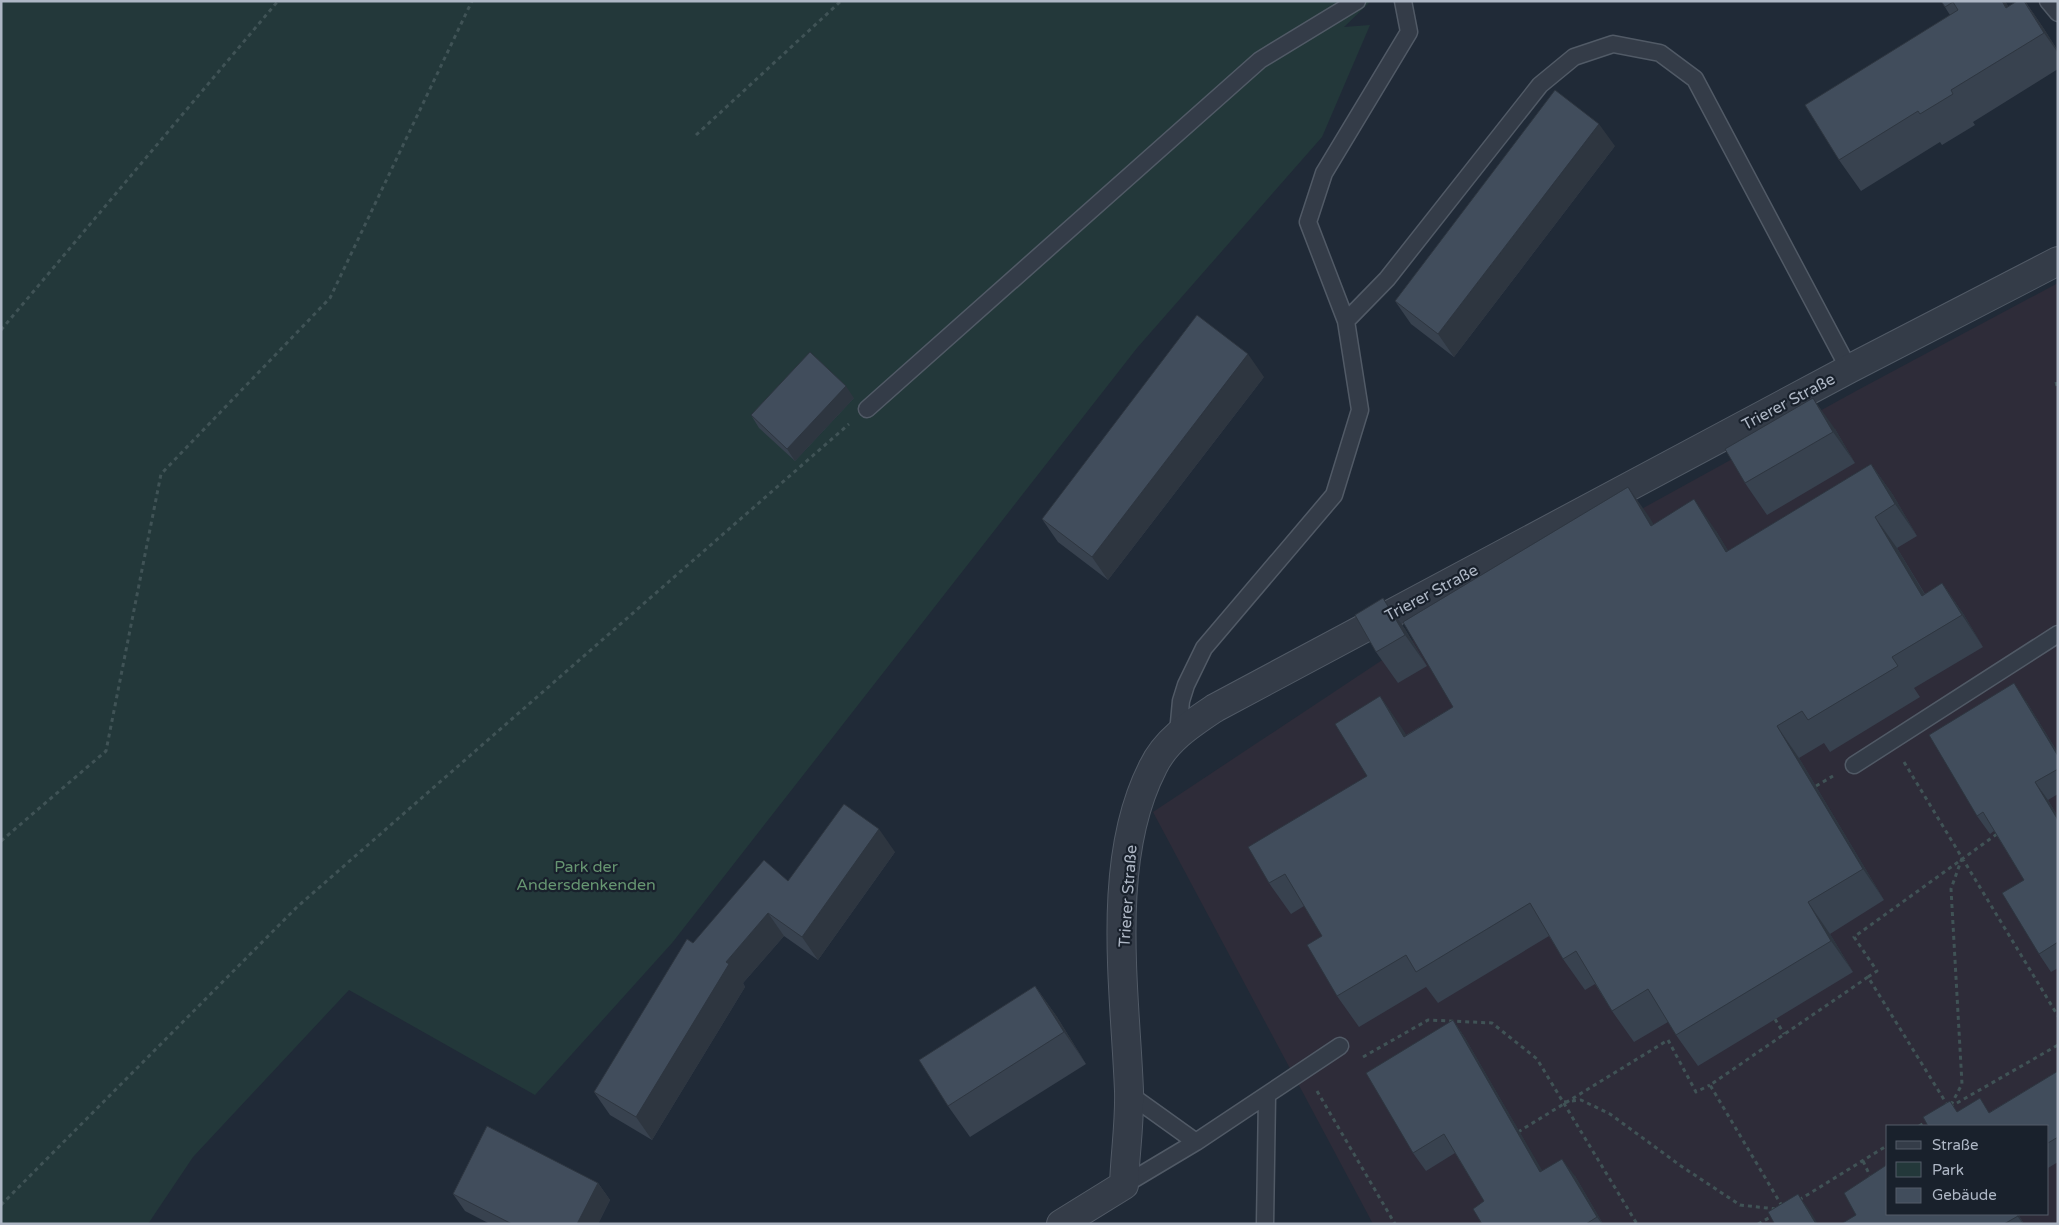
<svg xmlns="http://www.w3.org/2000/svg" width="2059" height="1225" font-family="'Varela Round',sans-serif">
	<rect width="100%" height="100%" fill="#202a37"/>
	<path fill="#2e2c39" fill-rule="evenodd" d="M2058,283v941h-685l-220,-412 303,-201 400,-220zM1888,1126h160v88h-160z"/>
	<path fill="#23383a" d="M1,1h1370l-27,26 26,-2 -48,112 -185,211 -465,595 -137,152 -186,-105 -156,167 -45,67h-147z"/>
	<g fill="none" stroke-linecap="round" stroke-linejoin="round">
		<g stroke="#515a66" stroke-width="19">
			<path id="service" d="M2048,1l10,12
				M1346,321l41,-42 153,-194 34,-28 39,-13 47,9 35,26 154,290
				M867,409l393,-349 97,-59
				M1178,733l3,-32 5,-16 18,-37 130,-153 26,-85 -14,-89 -38,-99 16,-49 85,-141 -6,-31
				M1854,765l204,-131
				M1196,1142l144,-96
				M1124,1185l72,-43 -67,-48
				M1265,1224l2,-128"/>
		</g>
		<g stroke="#515a66" stroke-width="30">
			<path id="minor" d="M1061,1224l63,-39c1,-31 6,-63 5,-94 -4,-102 -24,-231 24,-324 13,-27 38,-43 62,-59l634,-339 209,-108"/>
		</g>
		<path stroke="#405356" stroke-width="3" stroke-dasharray="4 4" stroke-linecap="butt" d="M696,135l145,-134
			M1,330l277,-329
			M2056,382l2,8
			M1904,762l154,254
			M1816,786l17,-10
			M1,841l105,-90 55,-277 169,-176 142,-297
			M1868,977l9,-6 -23,-34 143,-103
			M1775,1019l9,15
			M1363,1057l65,-37 64,3 45,36 100,165
			M1317,1091l78,133
			M1564,1102l17,-2 29,14 71,52 59,39 36,4
			M1951,1105l11,-21 -11,-195 11,-31
			M1950,1107l108,-62
			M1919,1126l9,-5
			M1518,1132l150,-92 28,52 14,-7
			M1863,1161l8,17
			M1799,1200l89,-55
			M1,1205l296,-298 552,-483
			M1782,1206l-72,-121 158,-108 80,129
			M1758,1224l16,-9"/>
		<use href="#service" stroke="#343c48" stroke-width="16"/>
		<use href="#minor" stroke="#343c48" stroke-width="28"/>
	</g>
	<path fill="#38424f" d="M1941,1h64l3,5 17,-5 19,28 14,22v18l-85,53 2,3 -33,20 -2,-3 -79,49 -22,-31 111,-145z
		M1615,146l-161,211 -43,-33 -16,-23z
		M1264,377l-156,203 -50,-38 -16,-23z
		M854,398l-59,63 -36,-33 -8,-13z
		M1835,429l20,34 -88,52 -22,-32z
		M1871,464l22,31 24,41 -20,12 28,46 17,-11 22,32 19,32 -69,41 6,9 -90,55 -6,-9 -25,15 85,142 -54,34 23,38 -155,94 -22,-31 -8,-13 -34,20 -22,-31 -17,-27 -10,6 -22,-31 -14,-23 -111,67 -12,-16 -67,40 -22,-31 -15,-60 -18,-30 -13,8 -22,-31 98,-107 13,-80 26,39 47,-28 175,-220 25,37 63,7 12,20z
		M1383,598l22,31 22,37 -29,17 -22,-31z
		M2026,701l32,52v41l-10,6 10,17v151l-7,4 -12,-18 -15,-74 -30,-49 -4,3 -13,-18z
		M895,852l-77,108 -34,-24 -41,47 2,4 -93,153 -42,-25 -16,-23 99,-149 95,-62z
		M1035,986l22,31 29,47 -116,73 -22,-31z
		M1453,1020l12,18 77,133 33,5 28,48h-121l2,-23 -29,-48 -29,18 -13,-18z
		M2058,1071v91l-10,6v-42l-90,-15 32,1z
		M598,1183l12,17 -12,24h-108l-25,-13 -12,-17z
		M1888,1214h130l6,10h-183z"/>
	<path fill="#2e3640" d="M2002,1h3l23,38z
		M2025,1l19,28 14,22v2l-14,-20z
		M1599,124l16,22 -161,211 -16,-23z
		M1248,354l16,23 -156,203 -16,-23z
		M846,386l8,12 -59,63 -8,-12z
		M1813,398l22,31 20,34 -22,-31z
		M1871,464l22,31 24,41 -22,-32z
		M1628,487l22,31 22,39 -21,-31z
		M1694,499l22,32 32,52 -22,-31z
		M1875,517l22,31 47,79 -22,-31z
		M1942,583l22,32 19,32 -21,-32z
		M1383,598l22,31 22,37 -22,-31z
		M2014,683l12,18 32,52v3z
		M1380,696l22,32 24,40 -22,-31z
		M1777,726l22,32 85,142 -21,-31z
		M2035,782l13,18 10,17v3z
		M879,829l16,23 -77,108 -16,-23z
		M1808,902l22,32 23,38 -22,-31z
		M768,913l16,23 -41,47 2,4 -93,153 -16,-23 90,-155z
		M1035,986l22,31 29,47 -22,-32z
		M1453,1020l12,18 88,151 -13,-17z
		M1562,1159l13,17 28,48h-1l-5,-7z
		M598,1183l12,17 -12,24h-21z
		M1798,1194l12,17 8,13h-2z
		M2016,1214h2l6,10h-1z"/>
	<path fill="#414d5c" stroke="#2e3640" d="M1941,1h61l4,7 11,-7h7l20,32 -93,57 2,4 -33,20 -2,-3 -79,49 -34,-55 153,-95 -5,-8 -8,5z
		M1555,90l44,34 -161,210 -43,-33z
		M1197,315l51,39 -156,203 -50,-38z
		M810,352l36,34 -59,63 -36,-34z
		M1813,398l20,34 -88,51 -20,-34z
		M1871,464l24,40 -20,13 47,79 20,-13 20,32 -70,42 6,9 -90,54 -6,-9 -25,15 86,143 -55,33 23,39 -155,94 -28,-46 -36,22 -36,-60 -13,8 -33,-56 -114,69 -10,-17 -69,41 -30,-51 15,-9 -37,-62 -16,9 -21,-36 119,-71 -32,-52 45,-28 24,41 49,-30 -50,-85 225,-135 23,39 43,-27 32,53z
		M1383,598l22,37 -29,17 -21,-37z
		M2014,683l44,73v13l-23,13 23,38v122l-19,12 -37,-61 22,-13 -41,-68 -6,4 -48,-81z
		M844,804l35,25 -77,108 -34,-24 -42,49 3,2 -93,153 -42,-25 93,-153 6,4 71,-83 24,21z
		M1035,986l29,46 -116,74 -29,-46z
		M1453,1020l87,152 22,-13 35,58 -11,7h-104l-9,-15 11,-8 -40,-67 -31,19 -47,-80z
		M2058,1071v66l-10,6v-17h-120l-5,-9 27,-16 7,11 23,-14 9,15z
		M487,1126l111,57 -21,41h-65l-59,-30z
		M1888,1164v50h128l2,2 -14,8h-163l15,-9 -12,-22z
		M1798,1194l18,30h-43l1,-1 -6,-11z"/>
	<g text-anchor="middle" stroke-width="4.5" stroke-linejoin="round" paint-order="stroke">
		<g font-size="16" fill="#aeb7c5" stroke="#19212c">
			<text transform="translate(1788 401) rotate(-28)" y="6">Trierer Straße</text>
			<text transform="translate(1431 592) rotate(-28)" y="6">Trierer Straße</text>
			<text transform="translate(1127 896) rotate(-86)" y="6">Trierer Straße</text>
		</g>
		<g font-size="16" fill="#669571" stroke="#19212c">
			<text x="586" y="872">Park der<tspan x="586" dy="18">Andersdenkenden</tspan></text>
		</g>
	</g>
	<rect width="2059" height="1225" fill="none" stroke="#aeb7c5" stroke-width="5"/>
	<rect x="1886" y="1125" width="162" height="90" fill="#19212c" stroke="#555d69"/>
	<rect x="1896" y="1141" width="25" height="8" fill="#343c48" stroke="#555d69"/>
	<text x="1932" y="1150" font-size="15" fill="#aeb7c5">Straße</text>
	<rect x="1896" y="1162" width="25" height="15" fill="#23383a" stroke="#555d69"/>
	<text x="1932" y="1175" font-size="15" fill="#aeb7c5">Park</text>
	<rect x="1896" y="1188" width="25" height="15" fill="#414d5c" stroke="#555d69"/>
	<text x="1932" y="1200" font-size="15" fill="#aeb7c5">Gebäude</text>
</svg>
